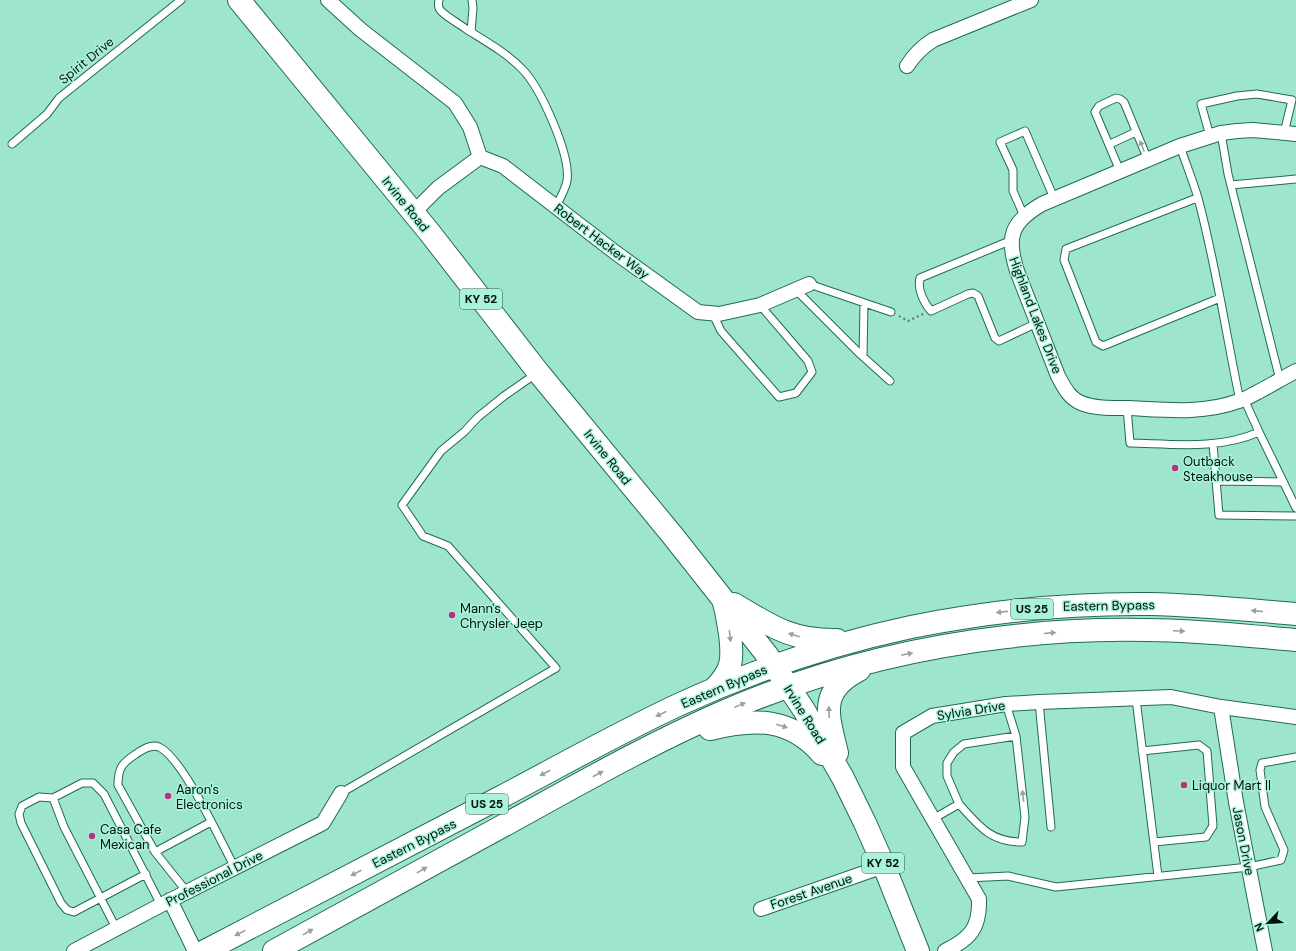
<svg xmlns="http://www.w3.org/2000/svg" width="1296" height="951" font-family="'DM Sans',sans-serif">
	<rect width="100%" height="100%" fill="#9ee5ce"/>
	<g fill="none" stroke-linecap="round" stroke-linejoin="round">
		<g stroke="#216a57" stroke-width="9">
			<path id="lane" d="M439,0c-1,4 -1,8 2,11 7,7 17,12 25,18 19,12 41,24 57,41 18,19 48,85 44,111 -2,9 -7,18 -11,25
				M471,32l2,-24 -1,-8
				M1221,133l7,41 52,206
				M1210,136l-9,-32 36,-8 20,-2 35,6 -8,33
				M12,144l35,-30 12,-16 122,-98
				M1110,144l26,-12
				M1180,146c6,18 13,35 18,52 18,67 28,136 42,203
				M1120,171l-25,-59 4,-6 17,-8 4,1 4,3 24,58
				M1231,185l65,-6
				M1197,198l-131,51 -2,11 32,82 7,4 117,-48
				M1024,216l-11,-25v-21l-13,-28 25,-11 29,67
				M1012,240l-92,38c-3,11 4,25 11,33l37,-17 5,-1 5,3 17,42 4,3 38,-18
				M809,284l82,28
				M796,290l64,64 30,27
				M713,314l8,17 58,66 17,-4 16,-21 -4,-11 -48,-56
				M863,356l1,-53
				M1127,408l3,35c43,1 89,7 129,-11l-15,-33
				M1259,432l37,76
				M1213,444l6,71 77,1
				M1216,481l67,1
				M1136,699l22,177
				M1039,702l12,125
				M1142,751l57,-6 8,6 6,75 -7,11 -52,5
				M341,793l215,-125 -108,-122 -25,-10 -21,-31 39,-54 23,-19 14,-15 26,-21 33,-23
				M53,798l-14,-1 -17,9 -3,8 2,9 40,80 6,7 7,2 72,-38
				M959,804l-12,-28v-13l7,-11 10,-8 52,-8
				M933,819l26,-15c20,22 31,38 63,38l3,-25 -9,-81 -10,-32
				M155,852l56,-30
				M968,878l40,-2 48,11 193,-20 32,-7 3,-10 -19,-43 -5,-37 2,-7 34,-6
				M187,892l-32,-40 -37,-67c0,-17 4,-22 18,-31 7,-5 15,-10 23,-7 24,11 62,95 76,121
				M116,928l-52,-101 -11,-29 29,-15h11l11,11 57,111"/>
		</g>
		<g stroke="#216a57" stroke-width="16">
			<path id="street" d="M328,0l33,30 94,73 15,24 10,30
				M907,66c7,-11 15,-19 26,-26l98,-40
				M1296,134l-43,-4 -16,1 -16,2 -41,13 -138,58c-31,18 -36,33 -25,67l41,105c6,11 11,22 23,27 15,6 33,5 49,5 37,2 73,6 109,-7 7,-2 13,-6 19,-9 13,-7 25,-14 38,-21
				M413,213l25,-25 42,-31 23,9 113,87 82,59 21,2 41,-9 49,-21
				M1221,707l15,95 29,149
				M170,900l25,51
				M761,909l123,-43
				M74,951l87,-46 162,-82 18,-30
				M945,951c25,-12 35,-23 34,-52l-76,-132v-34l29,-17 74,-12 33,-2 132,-5 50,10 75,10"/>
		</g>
		<g stroke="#216a57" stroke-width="24">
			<path id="primary" d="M239,0l191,233 108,139 135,164 94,119 37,55 39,68 22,45 19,43 34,85
				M734,604c37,22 57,37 103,36
				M714,689c19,-19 19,-30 16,-55 -2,-11 -3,-21 -6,-31
				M710,729c44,-11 80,-12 112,25
				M837,753c-9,-38 -19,-62 22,-83
				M205,951c99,-51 198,-102 296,-154 59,-31 117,-64 177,-92 74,-34 153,-61 233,-78 79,-16 159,-24 239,-23 49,1 97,6 146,10
				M274,951c79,-43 158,-86 236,-129 71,-39 141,-79 215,-111 89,-38 185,-63 281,-74 47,-6 95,-8 142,-7 49,0 99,6 148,10"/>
		</g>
		<path stroke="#4e7a6b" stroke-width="2" stroke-dasharray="2 3" stroke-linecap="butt" d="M899,316l9,5 15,-7"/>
		<use href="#lane" stroke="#fff" stroke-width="7"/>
		<use href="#street" stroke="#fff" stroke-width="14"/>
		<use href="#primary" stroke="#fff" stroke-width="22"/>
	</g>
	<defs><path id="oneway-solid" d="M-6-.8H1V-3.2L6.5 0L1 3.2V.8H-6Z"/></defs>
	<g fill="#99a19e">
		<use href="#oneway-solid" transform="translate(1142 146) rotate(-112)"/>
		<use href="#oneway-solid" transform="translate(1257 611) rotate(-175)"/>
		<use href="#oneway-solid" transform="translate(1002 612) rotate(173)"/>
		<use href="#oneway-solid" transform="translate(1179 631) rotate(3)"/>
		<use href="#oneway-solid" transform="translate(1050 633) rotate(-5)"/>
		<use href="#oneway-solid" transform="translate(794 635) rotate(-163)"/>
		<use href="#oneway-solid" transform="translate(730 636) rotate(83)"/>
		<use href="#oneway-solid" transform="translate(907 654) rotate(-12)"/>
		<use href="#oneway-solid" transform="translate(740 705) rotate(-22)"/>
		<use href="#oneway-solid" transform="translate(829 712) rotate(-92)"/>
		<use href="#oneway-solid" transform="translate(661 714) rotate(154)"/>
		<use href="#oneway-solid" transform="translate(782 726) rotate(18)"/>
		<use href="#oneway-solid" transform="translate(545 773) rotate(152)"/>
		<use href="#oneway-solid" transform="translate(598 774) rotate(-28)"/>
		<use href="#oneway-solid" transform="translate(1023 796) rotate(-97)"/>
		<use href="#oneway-solid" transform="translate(422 870) rotate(-29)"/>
		<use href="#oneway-solid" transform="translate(356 873) rotate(153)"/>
		<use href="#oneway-solid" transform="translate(308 932) rotate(-29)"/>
		<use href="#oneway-solid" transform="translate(240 933) rotate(153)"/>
	</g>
	<g fill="#b63279" stroke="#abf2db" stroke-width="1.5">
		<circle cx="1175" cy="468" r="4"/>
		<circle cx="452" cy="615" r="4"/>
		<circle cx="1184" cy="785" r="4"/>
		<circle cx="168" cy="796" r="4"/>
		<circle cx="92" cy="836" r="4"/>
	</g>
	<g text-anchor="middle" stroke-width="3" stroke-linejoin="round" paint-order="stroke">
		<g fill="#abf2db" stroke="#33564a" stroke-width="1">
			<rect x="460" y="289" width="42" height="20" rx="3"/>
			<rect x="1011" y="599" width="42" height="20" rx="3"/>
			<rect x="466" y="794" width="42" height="20" rx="3"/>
			<rect x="862" y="853" width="42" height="20" rx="3"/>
		</g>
		<g font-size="12" font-weight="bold" fill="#00130c">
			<text x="481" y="303">KY 52</text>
			<text x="1032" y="613">US 25</text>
			<text x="487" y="808">US 25</text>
			<text x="883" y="867">KY 52</text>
		</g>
		<g font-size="13" fill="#00130c" stroke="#abf2db">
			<text transform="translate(86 60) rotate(-39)" y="5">Spirit Drive</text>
			<text transform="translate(406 204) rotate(51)" y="5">Irvine Road</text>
			<text transform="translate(602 241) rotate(37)" y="5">Robert Hacker Way</text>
			<text transform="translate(1036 315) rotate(69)" y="5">Highland Lakes Drive</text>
			<text transform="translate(608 457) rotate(51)" y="5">Irvine Road</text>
			<text transform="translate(1109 605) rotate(-1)" y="5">Eastern Bypass</text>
			<text transform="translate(724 686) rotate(-23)" y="5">Eastern Bypass</text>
			<text transform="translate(971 710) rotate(-9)" y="5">Sylvia Drive</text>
			<text transform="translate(805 714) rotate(58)" y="5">Irvine Road</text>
			<text transform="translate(1244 841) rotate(79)" y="5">Jason Drive</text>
			<text transform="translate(414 843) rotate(-27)" y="5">Eastern Bypass</text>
			<text transform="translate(214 878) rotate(-27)" y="5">Professional Drive</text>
			<text transform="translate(811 891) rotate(-19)" y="5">Forest Avenue</text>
		</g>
		<g font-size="13" fill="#00130c" stroke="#abf2db" text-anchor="start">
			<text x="1183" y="466">Outback<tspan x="1183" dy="15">Steakhouse</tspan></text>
			<text x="460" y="613">Mann's<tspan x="460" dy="15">Chrysler Jeep</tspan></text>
			<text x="1192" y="790">Liquor Mart II</text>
			<text x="176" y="794">Aaron's<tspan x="176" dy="15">Electronics</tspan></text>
			<text x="100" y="834">Casa Cafe<tspan x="100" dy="15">Mexican</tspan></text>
		</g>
	</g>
	<g transform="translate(1268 923) rotate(245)" stroke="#abf2db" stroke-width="3" paint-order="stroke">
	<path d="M0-3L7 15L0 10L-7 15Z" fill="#00130c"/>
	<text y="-6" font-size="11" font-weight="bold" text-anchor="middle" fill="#00130c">N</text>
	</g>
</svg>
